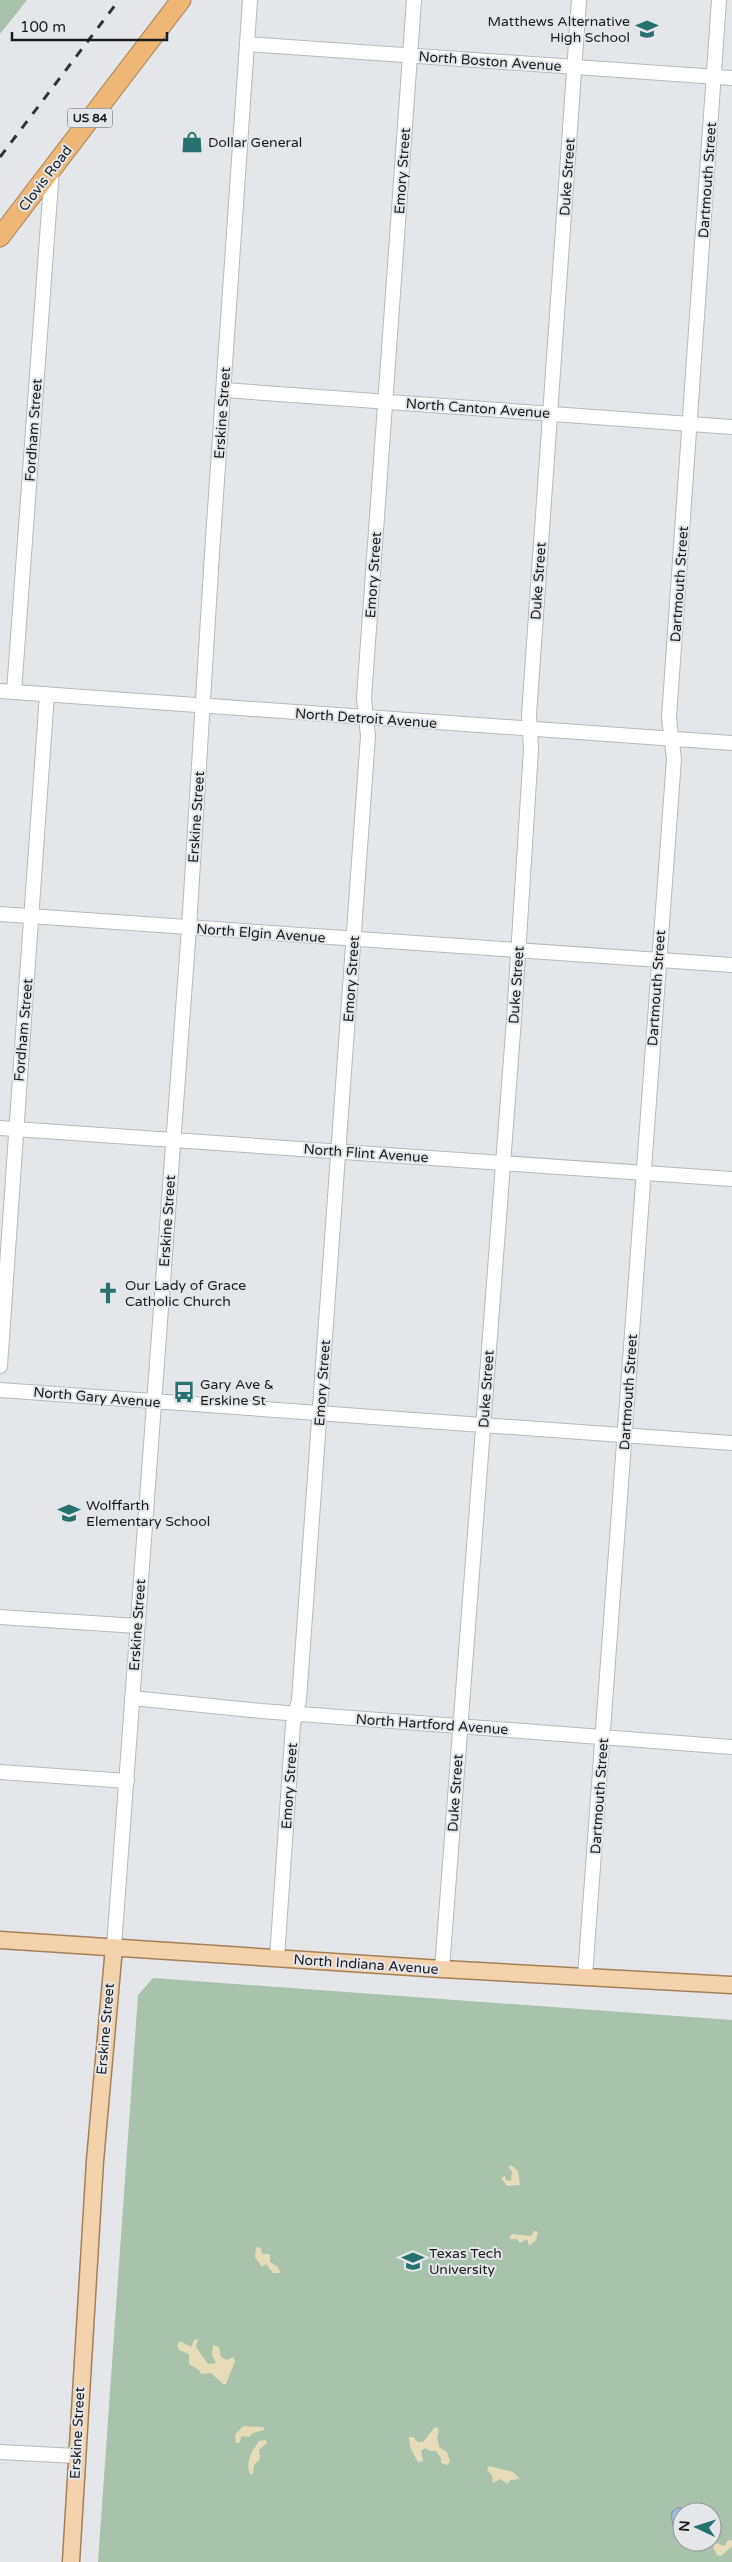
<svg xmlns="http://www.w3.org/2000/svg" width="732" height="2562" font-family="'Varela Round',sans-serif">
	<rect width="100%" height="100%" fill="#e4e6ea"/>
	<path fill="#a8c2ac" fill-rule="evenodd" d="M0,0h27l-27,34z
		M153,1978l579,42v542h-634l40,-567zM682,2512h30v30h-30z"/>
	<path fill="#e6ddb8" d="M511,2165l7,6 2,14 -13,1 -6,-8 4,-2 1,4 5,1 1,-10 -4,-4z
		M534,2231l4,1 -2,8 -7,6 -2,-7 -7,4 -3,-4h-8l3,-5 19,2z
		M256,2247l5,1 1,6h8v8l8,5 3,6h-8l-7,-9 -4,3 -7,-10z
		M198,2339l-2,8 12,17 8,-1 -4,-8 1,-10 6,2 2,10 6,3 6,-3 2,4 -9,23h-3l-12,-11 -10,1 -2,-4 -10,-6v-10l-10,-4 -2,-4 3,-5 11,6 3,-7z
		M243,2426l20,1 2,3 -12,3 -4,4 -7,-1 -3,7h-3l-1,-8z
		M435,2427l4,2 -2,9 2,9 8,5 3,10 -3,3 -6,-2v-5l-5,-7h-6l-5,-3 -4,3 2,10 -5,1 -8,-15 -1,-10h4l5,5h5z
		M266,2440l1,3 -8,7 1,9 -6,6 -1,9h-3c-5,-12 2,-23 9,-33z
		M489,2466l24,6 7,7 -10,1 -2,4 -8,-5 -7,4 -1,-8 -5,-5z
		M732,2540v6l-11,10 -4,-1 -4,-8 2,-4 10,3 2,-5z"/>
	<path fill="#9ec1e4" stroke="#7790a9" d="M677,2508h7l9,4h-11v22c-9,-4 -11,-12 -10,-22z"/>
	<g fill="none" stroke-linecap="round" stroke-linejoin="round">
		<g stroke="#b6b8bc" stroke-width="16">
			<path id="minor" d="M248,44l484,34
				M224,390l508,37
				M0,691l732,52
				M14,692l38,-523
				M0,914l732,51
				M0,1128l732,51
				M0,1366c14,-224 32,-448 47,-672
				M0,1390l732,53
				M0,1617l137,9
				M132,1698l129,13 471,36
				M0,1772l127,9
				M114,1947l75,-1019 23,-375 38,-553
				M277,1958l16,-234 6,-24 69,-964 -4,-38 50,-698
				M442,1969l72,-950 17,-270 -2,-34 50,-715
				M585,1976l89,-1217 -5,-41 50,-718
				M0,2452l76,4"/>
		</g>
		<g stroke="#a48057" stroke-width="19">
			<path id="major" d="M0,1940l442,29 290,16
				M71,2562l24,-401 19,-214"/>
		</g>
		<g stroke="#a48057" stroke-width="21">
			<path id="highway" d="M0,237l181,-237"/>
		</g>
		<use href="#minor" stroke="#fff" stroke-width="14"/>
		<use href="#major" stroke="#f4d3ac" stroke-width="16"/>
		<use href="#highway" stroke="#edb675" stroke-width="19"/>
		<path stroke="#323335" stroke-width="3" stroke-dasharray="9 9" stroke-linecap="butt" d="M0,157l119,-157"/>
	</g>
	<defs>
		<g id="school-bare" transform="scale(1.725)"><path d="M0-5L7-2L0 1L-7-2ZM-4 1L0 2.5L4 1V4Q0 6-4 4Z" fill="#27716e" stroke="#e4e6ea" stroke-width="2.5" paint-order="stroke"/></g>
		<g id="shop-bare" transform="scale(1.725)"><path d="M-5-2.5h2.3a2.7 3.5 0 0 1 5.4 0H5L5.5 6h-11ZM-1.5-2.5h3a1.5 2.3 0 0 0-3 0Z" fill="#27716e" stroke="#e4e6ea" stroke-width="2.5" paint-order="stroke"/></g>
		<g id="church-bare" transform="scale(1.725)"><path d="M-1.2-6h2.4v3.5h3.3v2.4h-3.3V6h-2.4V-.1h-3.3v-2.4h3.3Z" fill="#27716e" stroke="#e4e6ea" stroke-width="2.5" paint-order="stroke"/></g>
		<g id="bus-bare" transform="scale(1.725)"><path d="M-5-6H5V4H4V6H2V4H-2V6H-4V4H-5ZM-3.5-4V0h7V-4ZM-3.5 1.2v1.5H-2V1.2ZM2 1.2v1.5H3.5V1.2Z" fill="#27716e" stroke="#e4e6ea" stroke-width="2.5" paint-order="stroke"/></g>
		<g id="university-bare" transform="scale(1.725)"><path d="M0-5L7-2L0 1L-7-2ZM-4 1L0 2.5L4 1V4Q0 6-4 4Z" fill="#27716e" stroke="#e4e6ea" stroke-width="2.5" paint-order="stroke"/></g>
	</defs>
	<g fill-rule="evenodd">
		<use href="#school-bare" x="647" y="29"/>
		<use href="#shop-bare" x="192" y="142"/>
		<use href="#church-bare" x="108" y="1293"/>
		<use href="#bus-bare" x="184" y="1392"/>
		<use href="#school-bare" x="69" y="1513"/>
		<use href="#university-bare" x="413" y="2261"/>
	</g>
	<g text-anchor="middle" stroke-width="4" stroke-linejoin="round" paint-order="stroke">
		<rect fill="#e4e6ea" stroke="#58595b" stroke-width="1" x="67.5" y="108.5" width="45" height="19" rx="4"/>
		<g font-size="12" font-weight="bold" fill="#1c1c1e">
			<text x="90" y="122">US 84</text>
		</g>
		<g font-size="14" fill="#1c1c1e" stroke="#e4e6ea" text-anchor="start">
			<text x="630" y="26" text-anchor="end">Matthews Alternative<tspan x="630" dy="16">High School</tspan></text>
			<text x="208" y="147">Dollar General</text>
			<text x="125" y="1290">Our Lady of Grace<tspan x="125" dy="16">Catholic Church</tspan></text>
			<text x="200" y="1389">Gary Ave &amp;<tspan x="200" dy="16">Erskine St</tspan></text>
			<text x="86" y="1510">Wolffarth<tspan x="86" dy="16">Elementary School</tspan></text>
			<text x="429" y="2258">Texas Tech<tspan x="429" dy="16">University</tspan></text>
		</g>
		<g font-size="14" fill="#1c1c1e" stroke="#e4e6ea">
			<text transform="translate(490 61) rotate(4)" y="5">North Boston Avenue</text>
			<text transform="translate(402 171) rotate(-86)" y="5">Emory Street</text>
			<text transform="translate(567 177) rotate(-86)" y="5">Duke Street</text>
			<text transform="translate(45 178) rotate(-53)" y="5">Clovis Road</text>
			<text transform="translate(707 180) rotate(-86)" y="5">Dartmouth Street</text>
			<text transform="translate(478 408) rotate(4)" y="5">North Canton Avenue</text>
			<text transform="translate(222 413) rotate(-86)" y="5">Erskine Street</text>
			<text transform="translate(33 430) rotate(-86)" y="5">Fordham Street</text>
			<text transform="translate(373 575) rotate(-86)" y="5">Emory Street</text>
			<text transform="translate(538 581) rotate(-86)" y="5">Duke Street</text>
			<text transform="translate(679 584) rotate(-86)" y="5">Dartmouth Street</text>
			<text transform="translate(366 718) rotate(4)" y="5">North Detroit Avenue</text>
			<text transform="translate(196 817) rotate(-86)" y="5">Erskine Street</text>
			<text transform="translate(261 933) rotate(4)" y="5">North Elgin Avenue</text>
			<text transform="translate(351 979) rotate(-86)" y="5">Emory Street</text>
			<text transform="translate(516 985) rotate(-86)" y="5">Duke Street</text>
			<text transform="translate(656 988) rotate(-86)" y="5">Dartmouth Street</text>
			<text transform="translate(23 1030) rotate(-85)" y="5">Fordham Street</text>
			<text transform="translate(366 1153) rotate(4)" y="5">North Flint Avenue</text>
			<text transform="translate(167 1221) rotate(-86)" y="5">Erskine Street</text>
			<text transform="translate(322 1383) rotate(-86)" y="5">Emory Street</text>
			<text transform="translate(486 1389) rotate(-86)" y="5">Duke Street</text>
			<text transform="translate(628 1392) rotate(-86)" y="5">Dartmouth Street</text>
			<text transform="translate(97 1397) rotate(5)" y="5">North Gary Avenue</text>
			<text transform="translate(137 1625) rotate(-86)" y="5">Erskine Street</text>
			<text transform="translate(432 1724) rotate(4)" y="5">North Hartford Avenue</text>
			<text transform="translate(289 1786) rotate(-86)" y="5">Emory Street</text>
			<text transform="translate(455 1793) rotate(-86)" y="5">Duke Street</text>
			<text transform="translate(599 1796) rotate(-86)" y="5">Dartmouth Street</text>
			<text transform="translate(366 1964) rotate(4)" y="5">North Indiana Avenue</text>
			<text transform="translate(105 2029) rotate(-85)" y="5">Erskine Street</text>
			<text transform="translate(77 2433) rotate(-87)" y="5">Erskine Street</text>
		</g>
	</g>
	<g transform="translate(697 2527) rotate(274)"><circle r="24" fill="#e4e6ea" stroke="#949598"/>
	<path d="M0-4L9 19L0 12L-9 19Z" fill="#27716e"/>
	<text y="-8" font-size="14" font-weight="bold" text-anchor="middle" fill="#1c1c1e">N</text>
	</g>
	<path d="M12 32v8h155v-8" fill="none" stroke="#1c1c1e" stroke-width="2.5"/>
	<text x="20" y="32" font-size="15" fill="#1c1c1e" stroke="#e4e6ea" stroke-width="4" paint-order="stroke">100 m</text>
</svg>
